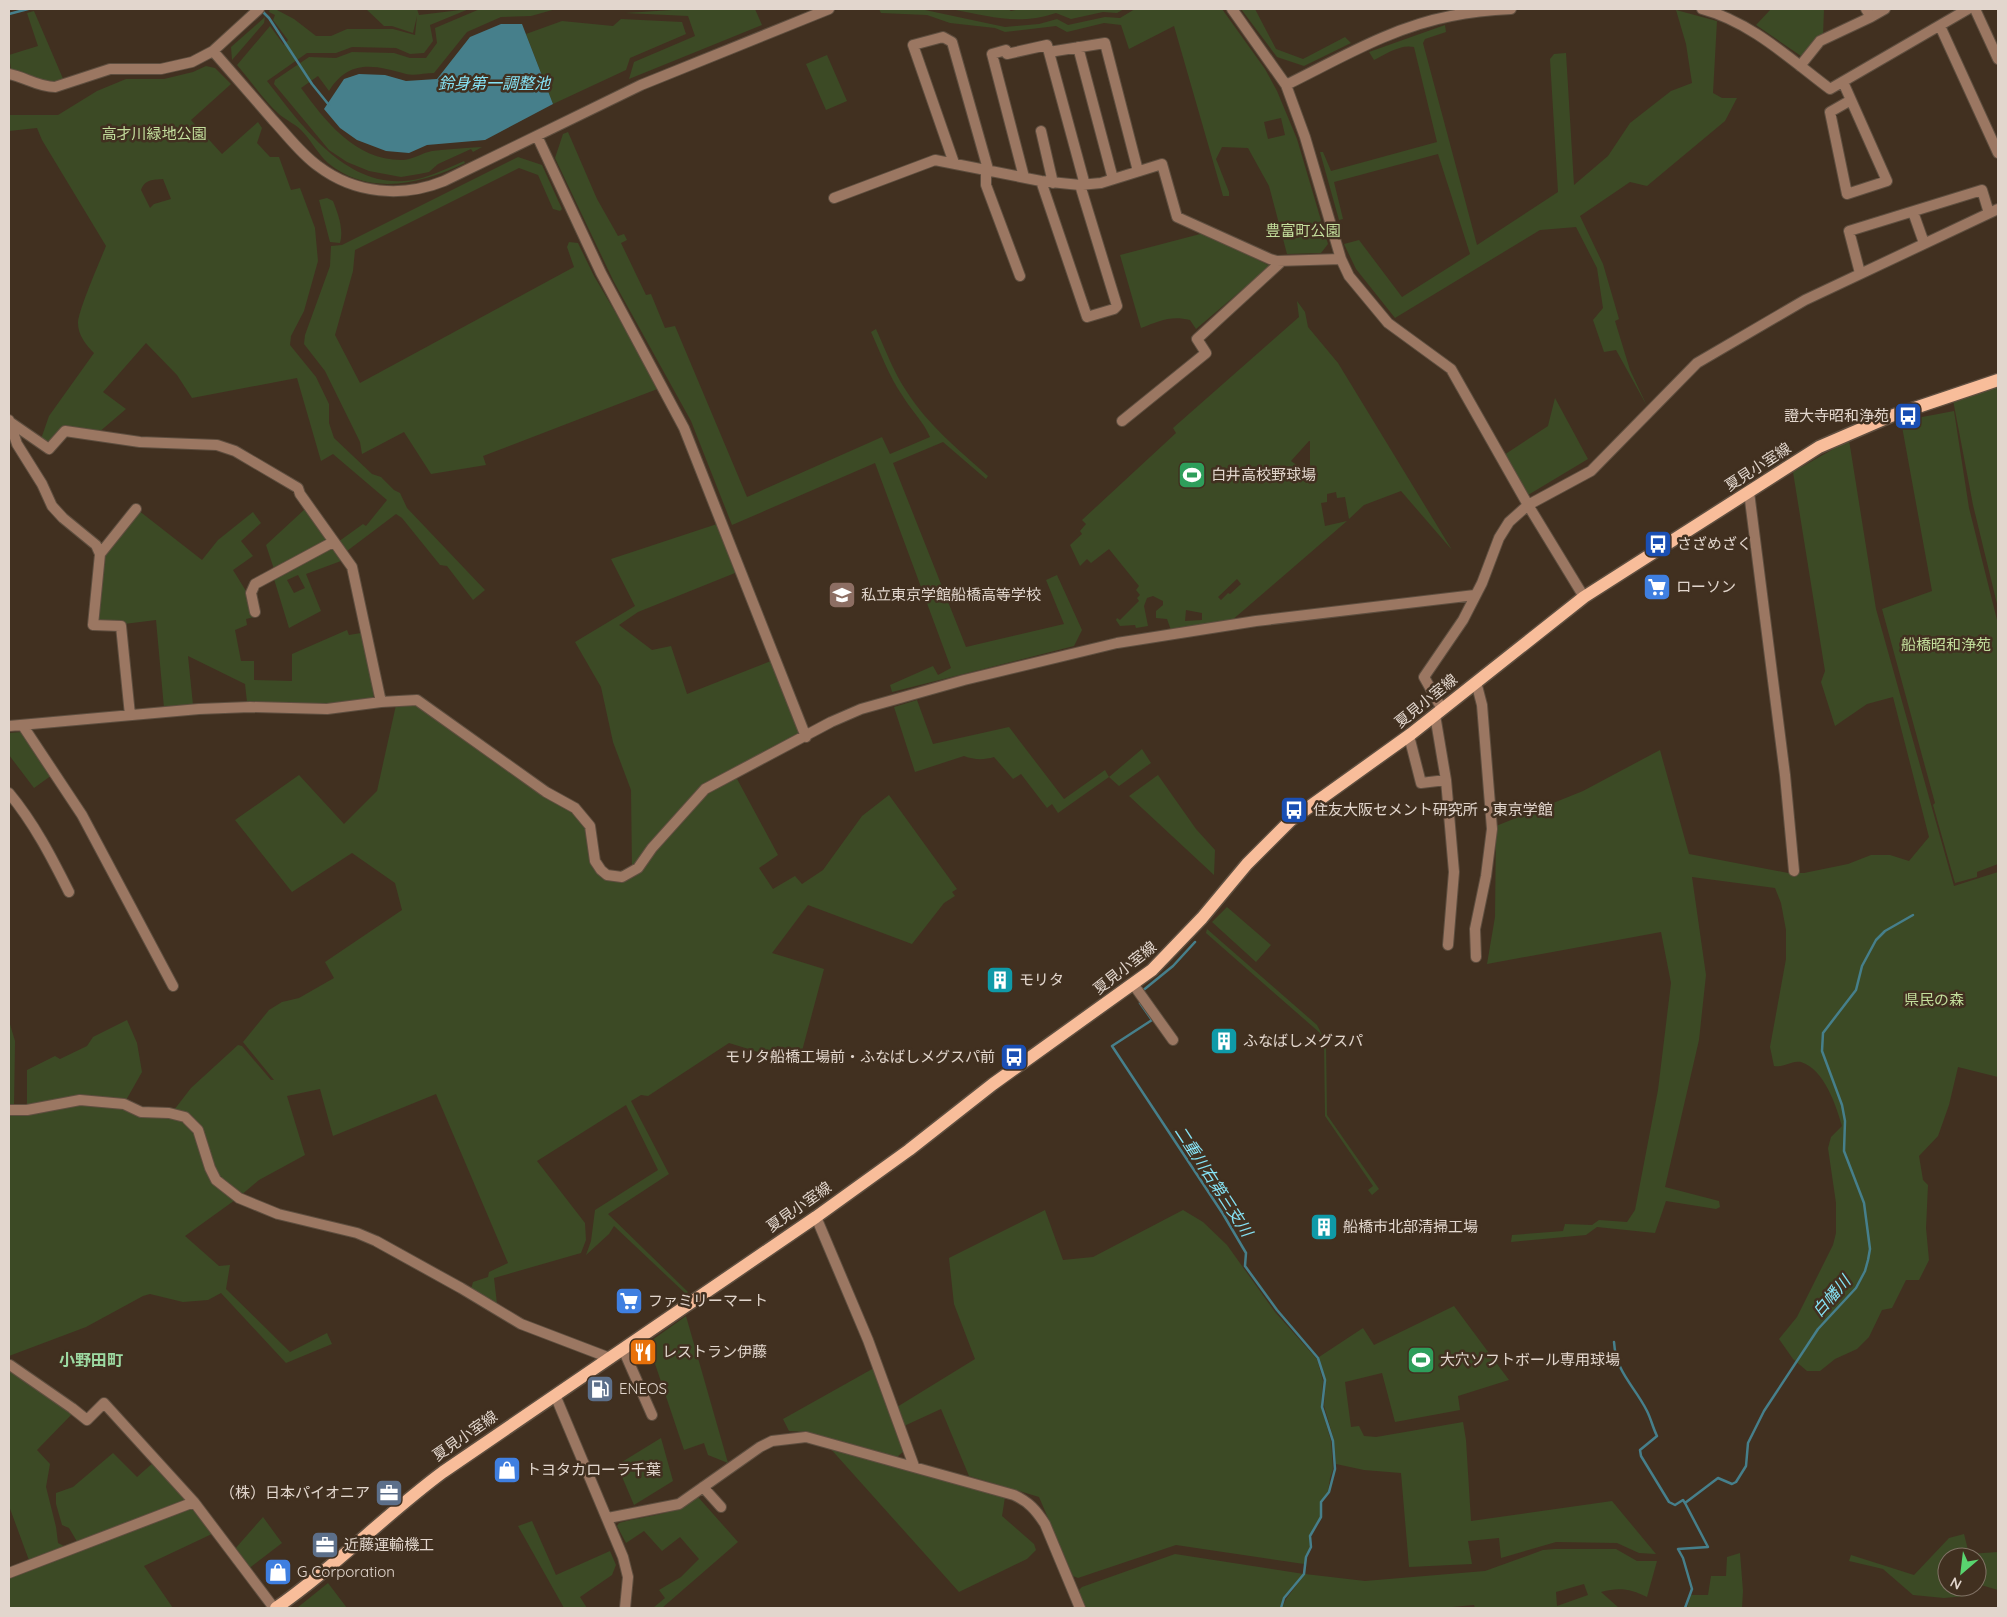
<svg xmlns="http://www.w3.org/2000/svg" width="2007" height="1617" font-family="Quicksand,'Noto Sans JP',sans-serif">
	<rect width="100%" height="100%" fill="#413020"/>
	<path fill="#3c4a25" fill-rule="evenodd" d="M270,9h5l19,10 22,17h15l16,-7h46l22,6 2,-19 -4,17 -21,-7h-8l-18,-17h51l2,6 50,-6 -39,16 3,16 -9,12 -14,1 -14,-6 -44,-1 -16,6h-29l-40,28c37,47 84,116 155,97 14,-4 28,-11 42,-17l1,2c-43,21 -96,34 -137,0 -10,-9 -17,-23 -27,-33 -6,-6 -15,-10 -21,-15 -16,-14 -29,-34 -43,-50l33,-39 14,19 4,-5 -15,-20 2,-5 -6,-3z
		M480,9h76l-25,7 -30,1 -34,15 -33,41c-9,0 -20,3 -28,1 -32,-9 -57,-15 -77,17l-11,-15 -17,12c25,34 55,73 102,72 11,-1 19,-7 29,-9 16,-2 33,-3 50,-4l-9,5 -2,-3 -33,15 -9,8 -10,2 -18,3 -32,-6 -22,-9 -18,-12 -55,-66 1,-4 34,-23 27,1 16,-6 42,1 16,5h16l11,-15 -2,-15z
		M688,9h67l7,16 -133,54 5,-17 61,-26 -7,-20 -63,-3z
		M879,9l46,1 80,17 34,-3 18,-5 11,6 37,-8 15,1 15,-9h87l43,60 12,22 20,48 31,105 -7,9 -34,1 -18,-68 -21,-38 -26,-1 -6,12 13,33v4h-6l-49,-170 -45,23 -8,-24 -17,-2 -37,9 -11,-6 -51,6 -10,-4 -45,-5 -23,-8 -46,-2zM1281,118l4,17 -17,4 -4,-17z
		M950,9h58l3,2 9,-2h104l-7,4 -14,-1 -32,7 -15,-6c-39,13 -66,3 -106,-4z
		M1241,9h14l21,40 27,10 42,-22 6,6 -47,23 -27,-9z
		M1771,9h53l-1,27 -22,20 -45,-31z
		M1676,10l41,11 -4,72 9,5h15l-12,23 -78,65 -17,-4 -50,34 23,48 16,55 -4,2 15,49 17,36 -31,-56 -12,2 -11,-32 10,-12 -6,-40 -21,-41 -36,3 -145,88 -39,-49 -12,-25 15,-4 43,57 68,-43 -32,-100 -104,28 9,37 -4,1 -19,-68h3l8,19 106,-29 -23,-95c-14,-3 -28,7 -40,13l-5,-8 76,-27 1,7 -21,7 -2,4 54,202 81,-53 -8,-133 4,-5 12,-1 8,132 34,-29 22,-33 41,-32 21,-8 -6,-39z
		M34,11l30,70 -16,1 -37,-12 -2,-15 29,-9 -11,-33z
		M265,17l-1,6 -32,37 -1,-13z
		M621,19l61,3 4,12 -56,24 -4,12 -73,34 -27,-70 36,-13 51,5z
		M827,55l20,46 -21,9 -20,-46z
		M206,66l9,2 16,16 -40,36 31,34 36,-32 4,6 -5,15 13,14h9l12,33 9,-2 15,40 3,33 -14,50 -13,25 -1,9 26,32 13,27v19l5,15 38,36 9,3 13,13 6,3 7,15 78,82 -12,10 -26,-34 -7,-1 -38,-47 -6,-4 -49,37 -9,-9 25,-18 3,2 21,-26 -54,-46 -12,7 -24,-83 -105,20 -15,-23 -31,-32 -43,49 23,17 -28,24 -34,-6 -14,17 -9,-5 8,-23 45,-63c-8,-8 -16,-18 -16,-30 0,-12 22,-62 28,-77l-64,-106 -5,-12 -28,3v-16h49l39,-24 29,-12h38l29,-7zM163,179l8,20 -17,5 -4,4 -9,-18c4,-11 12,-10 22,-11z
		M568,132l29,67 21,37 6,-2 3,6 -6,3 25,52 5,-1 14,34 10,-2 72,171 135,-60 8,17 40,-17c-7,-16 -19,-27 -28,-42 -13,-19 -21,-41 -31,-63l5,-3c10,22 18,44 31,63 21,33 52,58 81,84l-2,3 -43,-37 -50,21 73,184 98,-23 -18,-44 11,-5 25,55 -8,16 -182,46 -2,-7 43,-19 5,9 13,-7 -76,-205 -143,62 -41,-104 -77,-139 -59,-124 8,-24z
		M518,157l24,8 20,44 -2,2 -7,-2 -15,-34 -19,-7 -164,82 -2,21 -18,64 25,48 214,-116 -7,-20 2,-5 9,1 16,33 66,112 -177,68 3,9 -55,9 -27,-42 -42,22 -2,-12 -35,-71 -21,-27 1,-9 25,-69 1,-20 11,-1z
		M327,198l6,3c5,13 11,28 7,42l-10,-1 -11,-42z
		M1204,233l66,33 -74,63 -6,-9c-19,-5 -31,1 -49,8l-21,-73z
		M1297,301l8,11 3,15 30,36 114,187 -51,-59 -37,14 -15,14 -4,-22 -8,1 -1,-6 -9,2v8l-6,1 4,23 22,-5 -116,100 -60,9 -4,-11 -11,-1v-7l7,-6v-4l-10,-5 -6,2 -3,8 4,20 -12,2 -1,-3 -15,1 -4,-6 1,-2 3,2 19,-19 -2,-3 3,-3 -4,-5 3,-4 -30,-37 -18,14 -4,-4 -7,7 -10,-21 12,-11 -2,-3 6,-7 -4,-4 94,-87 -3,-5 126,-111zM1309,441h1v33l-19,-13zM1237,579l4,5 -11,10 -2,-1 -7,7 -3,-3zM1186,610l16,3v7l-17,1z
		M1998,385v223l-25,-103 -20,-105z
		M1555,398l33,61 -60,36 -24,-40 44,-29z
		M1954,411l15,97 29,116v240l-21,8v5l-22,6 -22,-78 2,-2 -53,-194 50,-18 -31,-170z
		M1849,440l27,169 78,277 44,-14v205l-40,-10 -9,38 -11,31 -19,20 4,24 5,5 -2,43 3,32 -10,20h-13l-14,28 -10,2 -13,27 -12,12 -22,10 -15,12h-13l-14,-12 -14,-20 18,-22 36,-72 3,-12v-30l-8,-55 3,-11 11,-11c-6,-21 -18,-57 -41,-64 -10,-2 -17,6 -27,4l-4,-19 16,-88v-29l-5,-27 -6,-15 -83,-11 14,98 -7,65 -34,147 54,14 1,6 -4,2 -50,-8 -11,32 -58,-6 -11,8 -75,7 1,-7 51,-4 2,-7 27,1 7,-5 28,2 8,-12 23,-120 13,-107 -10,-51 -174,32 8,-47 1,-91 87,-35 77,-41 29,104 99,19h16l44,-9 23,-9h19l19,6 20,-24 -36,-140 -26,7 -32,22 -14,-44 4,-11 -32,-199z
		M305,509l21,30 -1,4 -51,26 -8,-24z
		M138,510l64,50 16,-20 35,-28 8,11 -20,18 12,15 -20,14 13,21 2,-1 6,27 -8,2 1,6 -12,5 6,31h13v19l38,1v-27l55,-24 2,5 12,-2 13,59 -1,6 -47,6 -79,-2 -2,-18 -57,-28 5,49 -29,3 -8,-88 -32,4 -27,-2 8,-70z
		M717,524l18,49 -97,39 -19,13 33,25 19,-4 16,48 84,-33 30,72 -96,52 -73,84 -1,-79 -18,-48 -12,-55 -26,-45 60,-36 -24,-47z
		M331,546l10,15 -35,13 15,37 -32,17 -15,-49zM298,575l7,13 -11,5 -7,-13z
		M917,700l16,44 76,-17 55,72 41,-29 4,7 33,-28 9,14 -32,23 -10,-9 -51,36 -6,-9 -5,4 -26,-34 -8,5 -19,-22c-10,3 -20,3 -30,-1l-49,16 -21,-65z
		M396,705h23l157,110 9,10 8,40 32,16 9,-4 9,-7 12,-19 53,-59 28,-15 42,78 -19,13 14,21 22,-13 7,8 21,-14 39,-54 27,-21 68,94 -5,3 3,4 -11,7 -32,41 -104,-39 -36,48 52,16 -22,82 -25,-5 -6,10 -42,-13 -81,53 -7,-1 -10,6 38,73 -61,40 80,78 -2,2 -72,-68 -5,8 -23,21 5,-14 4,-31 63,-40 -32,-65 -89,56 48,62 1,17 -5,13 -87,25 3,26 -26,-15 2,-7 15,-5 1,-5 19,-9 -72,-169 -103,42 -13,-47 -33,7 18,59 -46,25 -19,16 -23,-18 -17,-51 -26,-17 17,-22 47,-43 4,1 29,34h3l-31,-38 26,-32 13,-8 17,-4 35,-20 -9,-16 77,-52 -7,-27 -43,-30 -60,39 -57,-72 64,-45 45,49 33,-33z
		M21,732l31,43 -18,13 -25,-33v-22z
		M1158,775l38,54 19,21 -1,25 -85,-79z
		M1227,907l44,38 -15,17 -44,-40z
		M1207,929l110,96 9,17 1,73 52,74 -7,6 -4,-5 5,-4 -48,-70 -1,-73 -4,-10 -114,-100z
		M127,1020l10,23 5,29 -17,30 -98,5v-37l28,-14 5,3 27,-13 6,-9z
		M9,1021l6,20 -1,66h-5z
		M80,1103l43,4 61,13 9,7 19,55 23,18 -50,36 34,30 11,-1 -4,24 64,63 37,-19 5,11 -46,19 -65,-70 -13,7 -25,2 -33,-8 -7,2 -57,31 -77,29v-244z
		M1045,1210l18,50 30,-3 90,-47 20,12 24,23 48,67 42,47 6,22 -2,25 10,35 2,28 -3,9 -2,14 -8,10v15l-11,19 1,10 -6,18 -128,-19 -98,33 -5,-2 -34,-79 -70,-21 -28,-67 -37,17 -7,-19 78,-48 -21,-55 -5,-46z
		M1454,1306l55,74 -51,16 2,14 -65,12 -13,-49 -37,9 6,45 8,-1 5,10 12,1 87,-15 3,18 5,81 141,-20 44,53 -17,-1 -22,-10 -61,-1 -55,16 -2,-20 -31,3 4,23 -63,3 -8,-94 -37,-3 -28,-6 -2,-24 -10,-34 2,-26 -7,-23 44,-29 11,17z
		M686,1316l42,147 -20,-8 -4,-12 -20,7 -36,-107z
		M9,1368l64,45 -36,37 13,14 -4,23 10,40 2,16 12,6 -40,14 -21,-57z
		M874,1368l30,83 -7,6 -89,-25 -19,-1 -6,-12z
		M661,1438l12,43 -39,24 -17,-40z
		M829,1447l176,50 -3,19 32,28 2,6 -9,9 -68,33z
		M113,1453l24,24 17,-15 60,71 -70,33 29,42h-164v-31l73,-27 -13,-22 -7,-3 -6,-21v-11l17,-6z
		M698,1497l40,45 -76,66h-9l12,-10 -6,-8 22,-13 18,-18 -19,-22 -18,14 -18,-20 -18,12 -9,-17 2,-3c29,-8 53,-7 79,-26z
		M263,1517l19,26 -34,26 -14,-19z
		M532,1521l24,54 54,-24 6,14 -4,10 -32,22 7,11h-23l-46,-82z
		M1964,1534l5,20 29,-2v38l-17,-5 -15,11 -22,2 -31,-3 -30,-26 -34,-8 2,-6 63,20 35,-37zM1947,1557h30v30h-30z
		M1555,1549h61l21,12h20l-10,36c-16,-8 -28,-10 -46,-5l18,16h-144l-1,-3 -33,3h-159l4,-9 19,-25 60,7 120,-10 58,-21zM1584,1584l4,11 -31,11 -1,-14z
		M1740,1553l3,38 -1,17h-55l4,-13h17l3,-19h15l1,-19z
		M1175,1554l129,20 -21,25 -3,9h-194l-8,-17 4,-4z
		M328,1583l19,25h-50z"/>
	<path fill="#467f8b" d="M501,24h21l31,80 -68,36 -58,5 -18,8 -23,-2 -29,-11 -17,-12 -16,-19 20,-30 15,-5 26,1 21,6 31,-2 33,-42z"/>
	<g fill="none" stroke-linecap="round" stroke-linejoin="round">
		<path stroke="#467f8b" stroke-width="2.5" d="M261,10l8,8 43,66 17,21
			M9,14l19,-5
			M1141,992l32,-26 22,-24
			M1140,1003l12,17 -40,26 111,168 23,39 -1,13 32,44 41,48 7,22 -3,27 11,34 2,28 -6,23 -8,10v15l-11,19 1,11 -5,10 -2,17 -20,24 -3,10
			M1614,1342c2,31 20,43 33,69 4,8 6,17 10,25l-17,14 1,6 28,46 6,3 8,-5 2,3
			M1685,1608l7,-19 -9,-31 -5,-9 30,-2 -23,-44 33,-25 14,6 4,-2 10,-16 2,-23 16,-32 54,-82 38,-41 9,-17 3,-11 2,-11 -6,-46 -20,-52 1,-30 -3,-16 -20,-54 1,-18 33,-43 6,-24 14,-26 9,-9 28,-16"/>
		<g stroke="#5e4e3f" stroke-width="12">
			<path id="minor" d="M1232,9l54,76 19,52 36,122 8,17 39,47 63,46 77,136 56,92
				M1702,9c49,13 88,50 128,80l138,-80
				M1866,9l5,8 14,-8
				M1975,9l23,50
				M1940,26l58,127
				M1078,47l35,132
				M213,51c20,23 40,46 60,69 14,15 28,34 45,46 37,28 84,32 126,15l197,-96 188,-76
				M1049,52l56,-9 33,128
				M1800,66l20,-25 51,-24
				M9,74c16,3 29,13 46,13l55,-18h51l31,-7 21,-11 46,-42
				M1843,82l44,99 -40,13 -17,-82 21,-12
				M1286,85c53,-26 106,-58 165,-69 20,-4 40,-6 60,-7
				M1041,131l12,52
				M537,136l64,137 83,155 122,309
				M954,163l-41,-118 30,-8 9,5 36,127 -2,6v10l34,91
				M1024,177l-32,-123 14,-4 1,4 40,-9 38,140
				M1041,181l46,136 27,-8 3,-3 -37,-121
				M834,198l101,-38 106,21 39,4 21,-2 61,-19 15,53 93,42 7,2 64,-2
				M1913,212l11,31
				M1860,273l-11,-42 133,-41 7,23
				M9,420l8,24 25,40 10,22 11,12 33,27 4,9 -7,71 28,1 9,89
				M1122,421l84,-68 -9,-14 85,-78
				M10,422l39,27 16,-18 75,11 77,3 18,6 63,37 2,6 52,73 29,135
				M1749,492l36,283 9,96
				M100,554l36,-45
				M255,612l-4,-19 4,-9 78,-42
				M1476,682l6,23 10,124 -6,47 -11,53 1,28
				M1442,709l-18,-32 39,-57 19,-37 17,-45 10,-16 19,-17 63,-34 106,-108 108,-63 193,-91
				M1435,715l11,65 8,92 -6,73
				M9,726l190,-17 51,-2 77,2 54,-7 36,-2 129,92 29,16 15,18 5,35 6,9 6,5 15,2 16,-9 14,-20 53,-59 126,-67 30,-13 103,-29 153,-37 139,-22 219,-26
				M23,726l59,89 91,171
				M1409,736l12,47 25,-3
				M9,793c25,30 43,65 60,99
				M1133,984l40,56
				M9,1110h18l53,-10 44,4 17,8 28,1 16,4 13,13 12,38 6,12 23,18 39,16 79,19 19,8 85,47 60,36 89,34
				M816,1217l52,123 46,126
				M623,1349l29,66
				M10,1365l62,43 15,12 17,-17 90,99 80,106
				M555,1395l68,162 5,20 -3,31
				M703,1487l18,20
				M608,1518l71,-14 81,-57 12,-6 34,-4 208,58c15,7 22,15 31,29l35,84
				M9,1573l185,-71"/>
		</g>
		<g stroke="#5e4e3f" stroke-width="15">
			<path id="major" d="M276,1608c59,-41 109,-93 167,-136l373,-255 93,-67 84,-66 159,-114 50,-52 45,-54 44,-44 120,-86 173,-137 235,-150 72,-31 107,-36"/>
		</g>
		<use href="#minor" stroke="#9b7762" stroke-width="10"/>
		<use href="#major" stroke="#f8bd9a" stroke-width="12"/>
	</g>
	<defs>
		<g id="bus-square" transform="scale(1.4375)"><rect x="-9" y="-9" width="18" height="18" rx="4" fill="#1a4fb4" stroke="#413020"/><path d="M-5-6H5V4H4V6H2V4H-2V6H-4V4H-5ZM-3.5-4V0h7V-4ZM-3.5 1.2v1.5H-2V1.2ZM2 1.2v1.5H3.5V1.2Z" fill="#fff"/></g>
		<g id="stadium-square" transform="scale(1.4375)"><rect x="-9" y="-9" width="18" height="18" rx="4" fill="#2e9e5b" stroke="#413020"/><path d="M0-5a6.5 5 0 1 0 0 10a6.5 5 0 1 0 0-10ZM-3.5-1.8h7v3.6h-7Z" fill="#fff"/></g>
		<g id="supermarket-square" transform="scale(1.4375)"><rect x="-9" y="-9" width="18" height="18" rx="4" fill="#3f7fe0" stroke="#413020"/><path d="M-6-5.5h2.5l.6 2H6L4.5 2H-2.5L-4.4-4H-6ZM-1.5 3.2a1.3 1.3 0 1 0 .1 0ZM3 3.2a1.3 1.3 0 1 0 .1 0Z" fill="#fff"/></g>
		<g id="school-square" transform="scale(1.4375)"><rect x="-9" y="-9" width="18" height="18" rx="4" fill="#8d6e63" stroke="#413020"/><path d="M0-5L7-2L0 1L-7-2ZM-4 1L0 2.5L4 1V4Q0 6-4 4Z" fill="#fff"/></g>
		<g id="building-square" transform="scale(1.4375)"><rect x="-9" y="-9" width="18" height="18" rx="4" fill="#0f9aa8" stroke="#413020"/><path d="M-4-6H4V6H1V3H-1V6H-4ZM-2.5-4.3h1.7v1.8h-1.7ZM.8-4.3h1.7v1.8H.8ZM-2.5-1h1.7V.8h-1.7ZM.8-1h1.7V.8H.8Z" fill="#fff"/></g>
		<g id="restaurant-square" transform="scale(1.4375)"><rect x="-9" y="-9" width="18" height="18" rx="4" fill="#e8710a" stroke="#413020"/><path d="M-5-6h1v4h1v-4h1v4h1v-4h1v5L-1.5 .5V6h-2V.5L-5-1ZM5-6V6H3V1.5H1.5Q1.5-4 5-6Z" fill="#fff"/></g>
		<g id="fuel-square" transform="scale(1.4375)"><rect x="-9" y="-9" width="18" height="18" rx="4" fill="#5c6f8a" stroke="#413020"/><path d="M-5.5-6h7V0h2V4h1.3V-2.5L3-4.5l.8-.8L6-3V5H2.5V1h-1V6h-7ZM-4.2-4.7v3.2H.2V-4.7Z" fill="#fff"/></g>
		<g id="shop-square" transform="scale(1.4375)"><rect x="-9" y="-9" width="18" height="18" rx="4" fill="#3f7fe0" stroke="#413020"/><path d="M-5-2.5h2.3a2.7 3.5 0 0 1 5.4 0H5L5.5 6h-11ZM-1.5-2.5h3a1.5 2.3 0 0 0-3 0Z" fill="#fff"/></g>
		<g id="office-square" transform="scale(1.4375)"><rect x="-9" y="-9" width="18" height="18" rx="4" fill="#5c6f8a" stroke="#413020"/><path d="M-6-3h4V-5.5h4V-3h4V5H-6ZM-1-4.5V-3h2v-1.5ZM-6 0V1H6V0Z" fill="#fff"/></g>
	</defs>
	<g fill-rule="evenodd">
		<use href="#bus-square" x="1908" y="416"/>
		<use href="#stadium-square" x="1192" y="475"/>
		<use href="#bus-square" x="1658" y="544"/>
		<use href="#supermarket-square" x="1657" y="587"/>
		<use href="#school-square" x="842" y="595"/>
		<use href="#bus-square" x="1294" y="810"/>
		<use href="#building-square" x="1000" y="980"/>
		<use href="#building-square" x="1224" y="1041"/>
		<use href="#bus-square" x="1014" y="1057"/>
		<use href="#building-square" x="1324" y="1227"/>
		<use href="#supermarket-square" x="629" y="1301"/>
		<use href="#restaurant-square" x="643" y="1352"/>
		<use href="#stadium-square" x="1421" y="1360"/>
		<use href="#fuel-square" x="600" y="1389"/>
		<use href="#shop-square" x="507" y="1470"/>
		<use href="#office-square" x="389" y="1493"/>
		<use href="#office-square" x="325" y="1545"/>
		<use href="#shop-square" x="278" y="1572"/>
	</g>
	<g text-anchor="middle" stroke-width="5" stroke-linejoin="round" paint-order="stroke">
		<g font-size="15" fill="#c3de9c" stroke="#413020">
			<text x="154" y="139">高才川緑地公園</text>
			<text x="1303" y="236">豊富町公園</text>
			<text x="1946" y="650">船橋昭和浄苑</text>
			<text x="1934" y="1005">県民の森</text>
		</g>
		<g font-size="15" fill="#e2d6cd" stroke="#413020" text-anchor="start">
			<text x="1889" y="421" text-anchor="end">證大寺昭和浄苑</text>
			<text x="1211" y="480">白井高校野球場</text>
			<text x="1677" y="549">さざめざく</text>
			<text x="1676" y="592">ローソン</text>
			<text x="861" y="600">私立東京学館船橋高等学校</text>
			<text x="1313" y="815">住友大阪セメント研究所・東京学館</text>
			<text x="1019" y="985">モリタ</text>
			<text x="1243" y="1046">ふなばしメグスパ</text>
			<text x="995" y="1062" text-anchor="end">モリタ船橋工場前・ふなばしメグスパ前</text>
			<text x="1343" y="1232">船橋市北部清掃工場</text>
			<text x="648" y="1306">ファミリーマート</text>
			<text x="662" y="1357">レストラン伊藤</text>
			<text x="1440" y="1365">大穴ソフトボール専用球場</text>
			<text x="619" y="1394">ENEOS</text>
			<text x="526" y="1475">トヨタカローラ千葉</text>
			<text x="370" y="1498" text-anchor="end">（株）日本パイオニア</text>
			<text x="344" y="1550">近藤運輸機工</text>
			<text x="297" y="1577">G Corporation</text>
		</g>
		<g font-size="15" fill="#e2d6cd" stroke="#413020">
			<text transform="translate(1758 467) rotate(-33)" y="5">夏見小室線</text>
			<text transform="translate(1426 701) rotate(-39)" y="5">夏見小室線</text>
			<text transform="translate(1125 968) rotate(-38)" y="5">夏見小室線</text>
			<text transform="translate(799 1207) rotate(-35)" y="5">夏見小室線</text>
			<text transform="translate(465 1436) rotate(-35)" y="5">夏見小室線</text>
		</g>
		<g font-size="16" font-style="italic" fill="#86e3f6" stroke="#413020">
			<text x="494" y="89">鈴身第一調整池</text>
			<text transform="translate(1214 1181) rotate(57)" y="6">二重川右第三支川</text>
			<text transform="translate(1831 1296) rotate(-49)" y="6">白幡川</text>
		</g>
		<g font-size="16" font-weight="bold" fill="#9ddaa2" stroke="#413020">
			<text x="91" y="1366">小野田町</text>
		</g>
	</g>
	<rect width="2007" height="1617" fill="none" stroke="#e2d6cd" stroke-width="20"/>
	<g transform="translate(1962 1572) rotate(208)"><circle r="24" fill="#413020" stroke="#817265"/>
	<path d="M0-4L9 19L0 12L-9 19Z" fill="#59d56f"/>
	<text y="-8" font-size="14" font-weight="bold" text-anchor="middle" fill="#e2d6cd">N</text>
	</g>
</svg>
